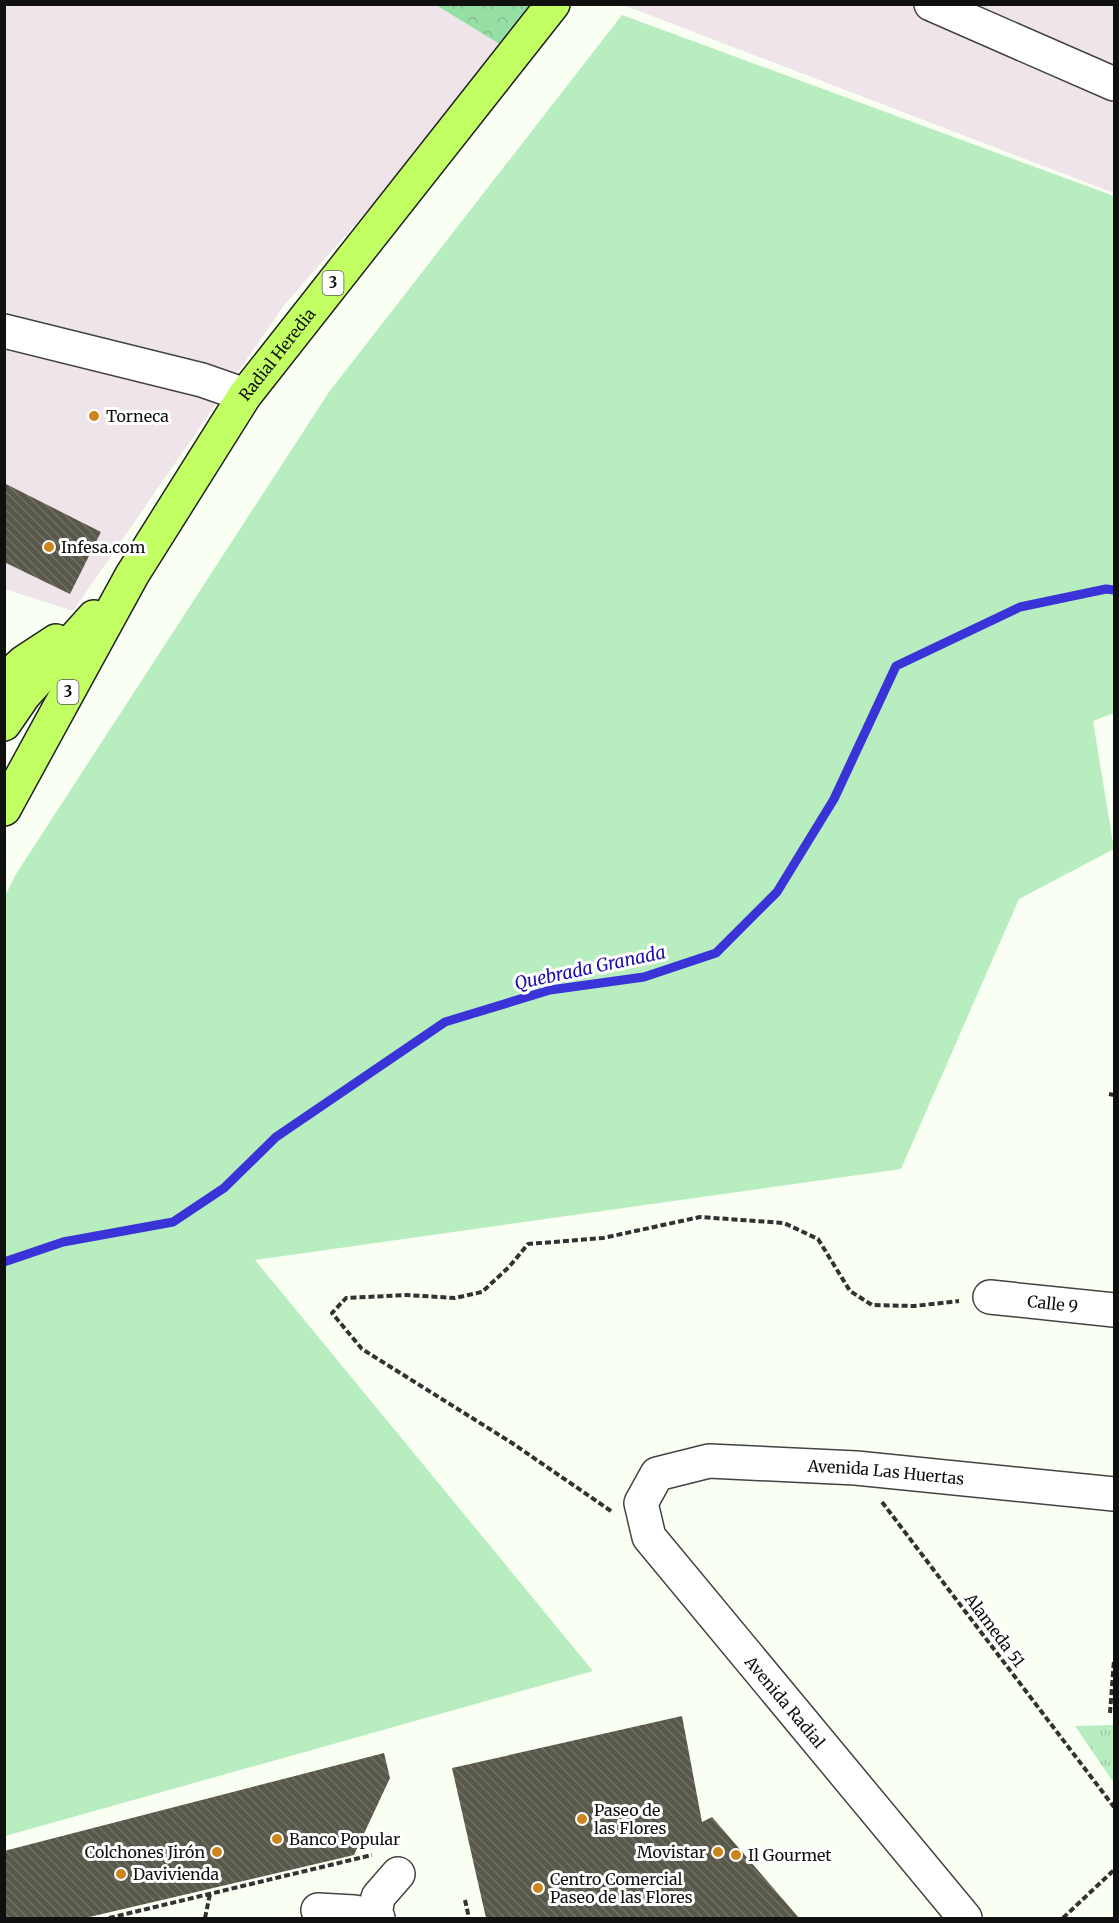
<svg xmlns="http://www.w3.org/2000/svg" width="1119" height="1923" font-family="Merriweather,serif">
	<defs>
		<pattern id="forest-crowns" width="20" height="18" patternUnits="userSpaceOnUse" patternTransform="scale(1.5)"><rect width="20" height="18" fill="#96dfa4"/><path d="M2 6a3 3 0 1 1 6 0M12 15a3 3 0 1 1 6 0" fill="none" stroke="#80be8c"/></pattern>
		<pattern id="park-tufts" width="24" height="20" patternUnits="userSpaceOnUse" patternTransform="scale(1.5)"><rect width="24" height="20" fill="#b8edbf"/><path d="M3 7l-1-3M5 7V3M7 7l1-3M15 17l-1-3M17 17v-4M19 17l1-3" fill="none" stroke="#9dcaa3"/></pattern>
		<pattern id="building-back-hatch" width="6" height="6" patternUnits="userSpaceOnUse" patternTransform="scale(1.5)"><rect width="6" height="6" fill="#59594b"/><path d="M-1 5l2 2M0 0l6 6M5-1l2 2" fill="none" stroke="#707066"/></pattern>
	</defs>
	<rect width="100%" height="100%" fill="#f9fff3"/>
	<path fill="#efe4e9" d="M628,4l486,1v188l-488,-187z
		M5,5h431l73,45 -224,254 -212,307 -68,-22z"/>
	<path fill="#b8edbf" d="M622,15l492,181v517l-21,8 21,128 -95,50 -118,270 -646,91 338,411 -588,165v-940l11,-22 313,-482z"/>
	<path fill="url(#forest-crowns)" d="M436,5h108l-35,45z"/>
	<path fill="url(#park-tufts)" d="M1114,1725v58l-39,-57z"/>
	<g fill="none" stroke-linecap="round" stroke-linejoin="round">
		<path stroke="#3a34d8" stroke-width="9" d="M4,1262l59,-20 110,-20 51,-34 52,-51 169,-115 105,-32 94,-13 72,-24 61,-61 57,-93 62,-133 124,-59 86,-18 8,1"/>
	</g>
	<path fill="url(#building-back-hatch)" d="M4,483l97,49 -31,62 -66,-32z
		M682,1716l20,106 10,-5 87,101h-313l-34,-150z
		M384,1753l6,25 -36,77 -269,63h-81v-67z"/>
	<g fill="none" stroke-linecap="round" stroke-linejoin="round">
		<g stroke="#434343" stroke-width="36">
			<g id="minor">
				<path d="M931,4l183,80"/>
				<path d="M4,331l198,49 43,15"/>
				<path id="s1" d="M990,1297l124,13"/>
				<path d="M318,1910l36,2 21,4"/>
				<path d="M378,1918l-3,-2 3,-19 20,-23"/>
				<path id="s2" d="M965,1918l-316,-381 -8,-34 16,-29 52,-13 147,7 258,26"/>
			</g>
		</g>
		<g stroke="#212121" stroke-width="36">
			<g id="major">
				<path d="M4,680l20,-18 32,-21"/>
				<path d="M4,724l20,-29 70,-78"/>
				<path id="s3" d="M4,809l128,-234 113,-180 308,-391"/>
			</g>
		</g>
		<path stroke="#323232" stroke-width="4" stroke-dasharray="6 3" stroke-linecap="butt" d="M1109,1094l5,1
			M882,1502l232,305
			M611,1511l-99,-68 -150,-94 -30,-36 14,-15 61,-3 48,3 27,-6 27,-25 19,-23 75,-6 97,-21 84,6 34,16 32,52 22,14 42,1 45,-5
			M1110,1713l4,-53
			M465,1900l4,18
			M109,1918l263,-63
			M205,1918l5,-24
			M1063,1918l51,-48"/>
		<use href="#minor" stroke="#fff" stroke-width="33"/>
		<use href="#major" stroke="#c1ff63" stroke-width="33"/>
	</g>
	<g fill="#cc841c" stroke="#fff" stroke-width="2">
		<circle cx="94" cy="416" r="6"/>
		<circle cx="49" cy="547" r="6"/>
		<circle cx="582" cy="1819" r="6"/>
		<circle cx="277" cy="1839" r="6"/>
		<circle cx="217" cy="1852" r="6"/>
		<circle cx="718" cy="1852" r="6"/>
		<circle cx="736" cy="1855" r="6"/>
		<circle cx="121" cy="1874" r="6"/>
		<circle cx="538" cy="1888" r="6"/>
	</g>
	<g text-anchor="middle" stroke-width="6" stroke-linejoin="round" paint-order="stroke">
		<g fill="#fff" stroke="#585858" stroke-width="1.5">
			<rect x="322.5" y="271" width="21" height="24" rx="4.5"/>
			<rect x="57.5" y="680" width="21" height="24" rx="4.5"/>
		</g>
		<g font-size="15" font-weight="bold" fill="#101010">
			<text x="333" y="288">3</text>
			<text x="68" y="697">3</text>
		</g>
		<g font-size="16" fill="#101010" stroke="#fff">
			<text dy="6" stroke="none"><textPath href="#s3" startOffset="531">Radial Heredia</textPath></text>
			<text dy="6" stroke="none"><textPath href="#s1" startOffset="63">Calle 9</textPath></text>
			<text dy="6" stroke="none"><textPath href="#s2" startOffset="794">Avenida Las Huertas</textPath></text>
			<text transform="translate(995 1630) rotate(53)" y="6">Alameda 51</text>
			<text transform="translate(785 1702) rotate(50)" y="6">Avenida Radial</text>
		</g>
		<g font-size="16" fill="#101010" stroke="#fff" text-anchor="start">
			<text x="106" y="422">Torneca</text>
			<text x="61" y="553">Infesa.com</text>
			<text x="594" y="1816">Paseo de<tspan x="594" dy="18">las Flores</tspan></text>
			<text x="289" y="1845">Banco Popular</text>
			<text x="205" y="1858" text-anchor="end">Colchones Jirón</text>
			<text x="706" y="1858" text-anchor="end">Movistar</text>
			<text x="748" y="1861">Il Gourmet</text>
			<text x="133" y="1880">Davivienda</text>
			<text x="550" y="1885">Centro Comercial<tspan x="550" dy="18">Paseo de las Flores</tspan></text>
		</g>
		<g font-size="18" font-style="italic" fill="#1a0ead" stroke="#fff">
			<text transform="translate(590 968) rotate(-12)" y="6">Quebrada Granada</text>
		</g>
	</g>
	<rect width="1119" height="1923" fill="none" stroke="#101010" stroke-width="12"/>
</svg>
